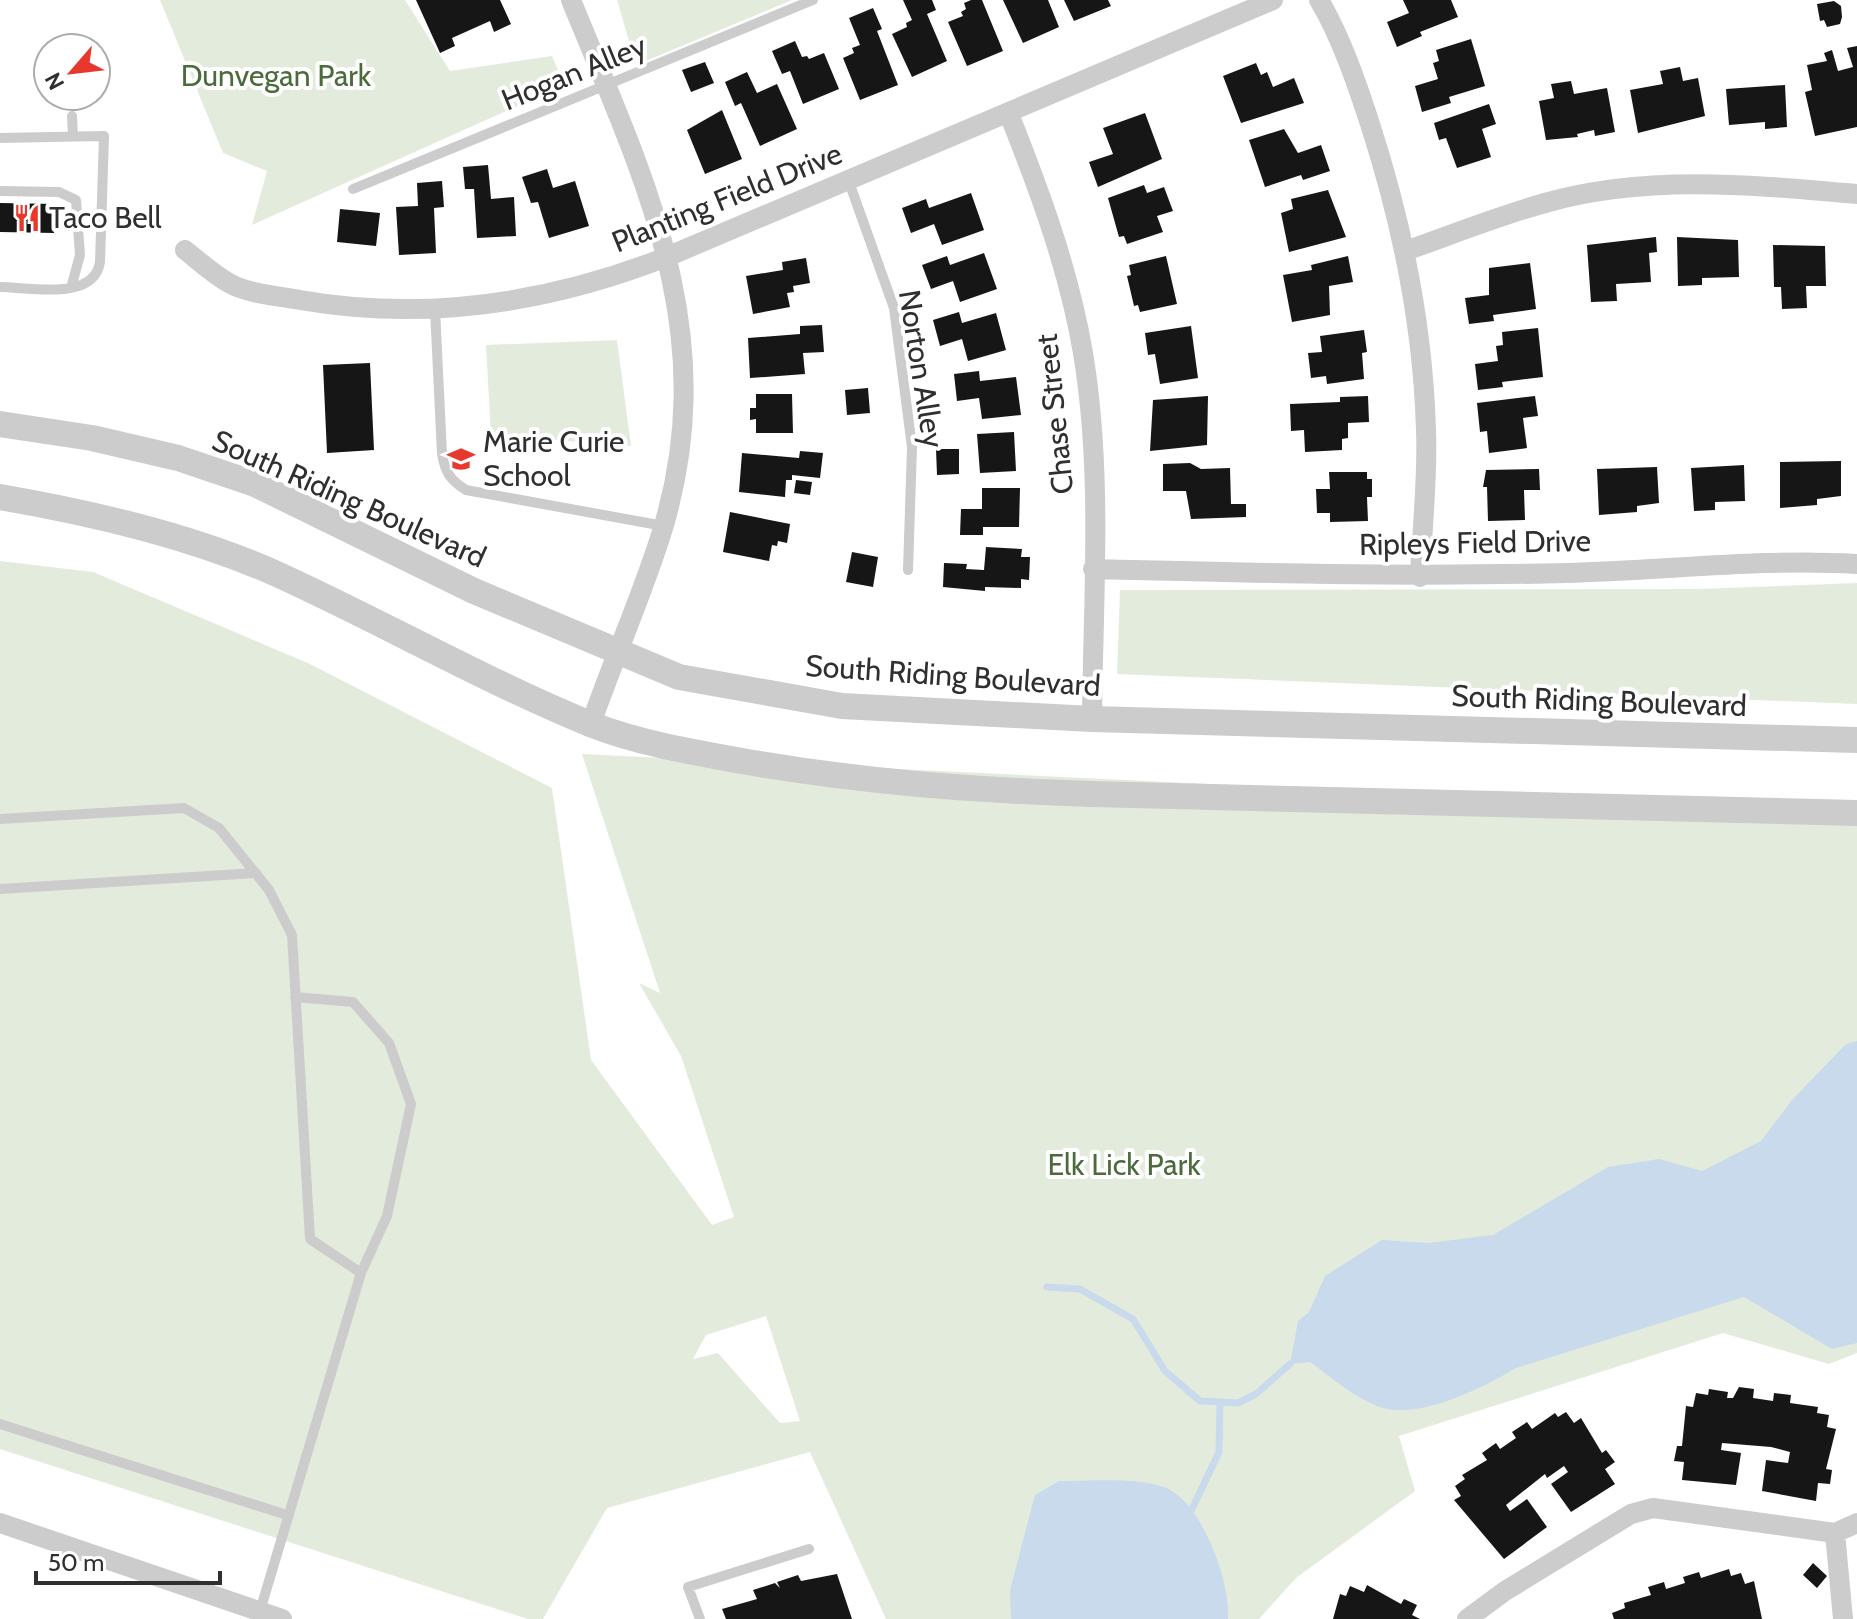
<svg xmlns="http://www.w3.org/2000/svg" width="1857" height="1619" font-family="Cabin,sans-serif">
	<rect width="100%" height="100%" fill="#fff"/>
	<path fill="#e3ecdc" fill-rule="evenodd" d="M160,0h245l45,71 102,-15 12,29 -312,140 15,-54 -44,-18z
		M617,0h175l-156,65z
		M617,340l14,106 -140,-11 -5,-90z
		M0,561l93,11 217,92 242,124 39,272 121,165 22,-8 -53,-161 -42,-73 21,10 -78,-239 1275,61v538l-28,11 -106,-31 -324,103 16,55 -119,87 -37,41h-373l-76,-167 -203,56 -64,111h-15l-528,-170zM766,1316l34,105 -20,2 -62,-70 -25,6 13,-24z
		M1857,583v121l-740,-30 3,-84 578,-1z"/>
	<path fill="#c8daec" d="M1857,1041v302l-25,6 -88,-52 -228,71c-33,20 -101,54 -139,38 -25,-10 -46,-29 -67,-44l-20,2 8,-43 11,-9 16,-36 57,-36 46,3 65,-8 115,-68 51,-8 43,12 59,-30 31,-41 54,-56z
		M1059,1481c29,0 78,-4 105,6 37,13 67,95 64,132h-217l-1,-29 25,-95z"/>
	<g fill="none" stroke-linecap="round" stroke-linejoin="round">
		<path stroke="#c8daec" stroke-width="7" d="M1047,1287l33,2 53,30 32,52 35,30 38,2 18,-9 34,-30
			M1192,1509l27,-57 1,-50"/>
	</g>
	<path fill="#161616" d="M416,0h84l11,24 -17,8 -4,-11 -38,17 3,8 -15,7z
		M903,0h29l4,10 -9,4 20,47 -35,16 -20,-43 15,-7 -1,-4 6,-3z
		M971,0h11l21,51 -36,15 -19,-44 15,-6 -2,-4 5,-3 -2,-6z
		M1003,0h45l11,27 -36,16z
		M1064,0h44l3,6 -37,15z
		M1403,0h48l7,17 -38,15 2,4 -25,11 -10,-25 22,-9z
		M1834,1l7,5 1,11 -2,7 -13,3 -3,-7 -4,1 -3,-17z
		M873,8l9,21 -5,2 21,54 -38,15 -17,-42 11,-5 -2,-5 8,-3 -11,-27z
		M1471,39l14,47 -36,11 2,6 -29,9 -7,-26 23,-7 -5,-16 6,-2 -3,-11z
		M795,41l7,16 5,-1 2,3 15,-6 15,36 -36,15 -13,-33 -8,3 -10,-23z
		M1857,46v81l-42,9 -10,-44 7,-2 -5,-25 20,-4 -3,-8 8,-3 6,21 15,-4 -6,-19z
		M705,62l9,21 -23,9 -9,-22z
		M1256,63l5,12 6,-3 6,15 21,-9 10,25 -63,20 -18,-47z
		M1680,67l3,14 15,-3 7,38 -67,17 -8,-43 33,-6 -3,-13z
		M747,72l10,21 20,-9 20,45 -37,17 -19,-43 -6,3 -10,-24z
		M1571,81l3,13 33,-6 8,44 -20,4 -1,-6 -17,4 1,3 -32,3 -7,-39 15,-3 -3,-14z
		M1785,85l2,42 -22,2v-7l-36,3 -3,-36z
		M1489,104l7,20 -14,5 9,28 -34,11 -11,-30 -7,2 -5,-17z
		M722,110l20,49 -37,15 -18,-44z
		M1145,113l17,46 -64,28 -9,-25 24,-8 -10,-26z
		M1284,129l14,24 23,-8 9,26 -27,9 -2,-5 -36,12 -16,-47z
		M488,165l3,34 23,-2 2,39 -39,2 -3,-49h-9l-2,-22z
		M547,169l6,19 22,-7 14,45 -40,12 -11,-36 -7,1 -9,-26z
		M442,181l2,26 -10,1 2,45 -37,2 -3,-48 22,-1 -1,-23z
		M1144,185l3,8 17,-6 9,24 -16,5 6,16 -36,12 -3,-8 -5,1 -11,-39z
		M1328,190l18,47 -57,15 -8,-39 12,-4 -2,-10z
		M971,193l13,37 -42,15 -8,-21 -23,9 -9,-25 24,-9 3,9z
		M0,203l55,1 -1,29 -54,-1z
		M340,209l40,4 -4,33 -39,-4z
		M1656,237l1,15 -8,1 2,29 -35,2 1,17 -26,1 -4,-57z
		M1677,237l61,3 1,37 -37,1v7l-24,1z
		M1773,245l52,1 1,40h-20l1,22 -25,1 -1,-22h-7z
		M984,253l13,36 -37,13 -7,-21 -22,8 -9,-24 25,-9 3,9z
		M1166,256l11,48 -37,8 -2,-7 -4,1 -7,-30 4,-1 -2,-10z
		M1348,256l5,26 -24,4 1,29 -38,7 -9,-47 29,-5 -1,-5z
		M806,258l4,25 -17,3 1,6 -7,1 3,14 -37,7 -7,-38 37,-6 -1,-8z
		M1530,263l6,46 -43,6 1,6 -25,3 -4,-26 24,-3v-27z
		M959,312l3,11 34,-10 10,37 -38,11 -6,-22 -22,7 -7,-26z
		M822,325l2,27 -21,1 2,21 -55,4 -2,-40 52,-4v-8z
		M1191,326l7,52 -38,6 -5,-30 -7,1 -3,-22z
		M1538,328l5,49 -41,5 1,5 -25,3 -3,-26 23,-3 -2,-15 7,-1 -1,-13z
		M1364,330l3,22 -5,1 2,26 -37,5 -1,-8 -15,2 -3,-25 14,-1 -2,-16z
		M370,363l4,87 -47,3 -4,-88z
		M979,371l1,10 36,-4 5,38 -39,4 -3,-21 -22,3 -3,-27z
		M868,388l2,25 -23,2 -2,-25z
		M756,394h36l1,39h-37v-14l-6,1v-12h6z
		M1208,396l-1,49 -57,6 3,-51z
		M1368,396l1,26 -21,1v15l-6,1v11l-37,2 -1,-22 -13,1 -1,-27 50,-2v-5z
		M1535,396l3,20 -15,2 4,30 -38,5 -2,-22 -7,1 -3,-29z
		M1014,432l2,39 -36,2 -3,-39z
		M936,449h23v25l-22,1z
		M800,451l23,2 -3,25 -28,-3v5h-6l-1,17 -46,-5 3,-39 57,5z
		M1841,461v35l-24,3v6l-37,3v-46z
		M1190,463l11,6 29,-1 1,36h15v13l-55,2 -5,-28h-23v-27z
		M1744,465l1,36 -30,1v8l-21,1 -3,-43z
		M1657,467l2,36 -22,3v6l-38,3 -2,-46z
		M1539,469l1,21h-16l1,30 -37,1 -1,-34h-4l3,-17z
		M1329,472h38v7h5v18h-5l1,24 -38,1v-9h-13l-1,-24h14z
		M796,480l16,2 -2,13 -16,-2z
		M982,488h38l-1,39h-36v8h-23l1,-26h21z
		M730,512l60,12 -3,19 -9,-2 -1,5 -5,-1 -3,16 -46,-9z
		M986,547l36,2 -1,8h9l-1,23 -8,-1v9l-36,-1v4l-42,-4 1,-24 23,1 -1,5 18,1z
		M852,552l26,5 -5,30 -27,-5z
		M1739,1387l15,2 -1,9 20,3 1,-8 17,2 -1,8 28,4 -1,6 12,2 -2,12 9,2 -10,40 6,1 -2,14 -12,-1 -2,18 -54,-10 4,-31 22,3 2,-11 -19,-5 -49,-4 -1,7 20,3 -5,32 -54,-5 2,-18 -10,-1 3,-15h5l4,-40 7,1 3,-14 12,2 1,-6 19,3 -1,6h6z
		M1566,1412l8,11 7,-5 21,35 4,-3 9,12 -10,7 10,15 -44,28 -20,-28 17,-12 -4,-6 -17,12 -2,-4 -39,31 4,6 17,-12 20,28 -43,32 -50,-59 7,-4 -6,-10 10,-7 -3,-4 25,-15 -5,-7 14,-10 4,6 16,-11 -4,-6 15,-10 5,7 23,-16 3,4z
		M1813,1563l14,13 -10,12 -14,-13z
		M1729,1569l2,7 10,-3 4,11 9,-3 8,38h-148l-2,-6 13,-5 -1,-5 27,-8 -3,-8 16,-5 2,7 19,-6 -2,-6 16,-5 2,6z
		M837,1574l15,45h-126l-4,-10 35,-10 -4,-9 22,-7 5,5 -3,-6 21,-7 3,6z
		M1367,1585l34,19 3,-5 13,6 -5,10 8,4h-87l7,-25 6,2 4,-10 14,6z"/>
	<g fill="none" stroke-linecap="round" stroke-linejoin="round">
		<path stroke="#ccc" stroke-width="10" d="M72,116l1,20
			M0,138l104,-2 -4,126c-6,40 -71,25 -100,25
			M849,182l45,126 18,139 -4,123
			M353,189l460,-189
			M0,191l59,1 17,8 4,55 -9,33
			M435,309l7,145c3,18 8,26 24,36l198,36
			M0,819l184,-11 35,20 50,62 23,45 18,304 51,34 -101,338
			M0,889l256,-16
			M295,997l58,5 36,41 22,61 -24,112 -26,57
			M0,1424l287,91
			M700,1619l-12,-32 121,-38"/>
		<path stroke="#ccc" stroke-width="20" d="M571,0c72,177 150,329 93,525 -20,67 -50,132 -73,199
			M1319,0c22,37 38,84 51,124 32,99 53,202 56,306 2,49 -4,98 -6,147
			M1009,114c31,78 60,156 74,239 20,120 10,244 9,366
			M185,250c14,11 28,24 44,33 19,11 49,13 71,17 127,22 250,3 369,-44l604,-256
			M1405,251c46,-16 93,-35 140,-48 101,-29 209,-18 312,-9
			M1093,569c158,4 315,8 473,4 97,-2 194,-15 291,-9
			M0,1523l282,96
			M1835,1533l8,86
			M1467,1619l38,-28 126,-77 22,-6 182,25 22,-10"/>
		<path stroke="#ccc" stroke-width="26" d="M0,424l92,14 86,20 77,26 219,107 205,86 163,29 250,13 765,21
			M0,497c93,16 193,39 279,78 105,48 204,105 311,149 48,19 102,28 152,37 119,21 229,29 349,33l766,19"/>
	</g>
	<defs>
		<g id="restaurant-bare" transform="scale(2.16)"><path d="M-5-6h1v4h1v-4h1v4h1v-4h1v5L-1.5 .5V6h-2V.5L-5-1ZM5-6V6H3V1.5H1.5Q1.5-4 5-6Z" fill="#e8382e" stroke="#fff" stroke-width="2.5" paint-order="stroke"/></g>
		<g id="school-bare" transform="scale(2.16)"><path d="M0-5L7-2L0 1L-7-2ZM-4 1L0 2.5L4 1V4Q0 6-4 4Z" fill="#e8382e" stroke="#fff" stroke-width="2.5" paint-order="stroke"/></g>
	</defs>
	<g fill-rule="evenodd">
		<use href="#restaurant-bare" x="27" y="218"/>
		<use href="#school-bare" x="461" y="459"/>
	</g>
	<g text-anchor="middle" stroke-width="8" stroke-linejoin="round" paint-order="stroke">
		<g font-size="30" fill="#2f2f2f" stroke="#fff">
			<text transform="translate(574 73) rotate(-22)" y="10">Hogan Alley</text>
			<text transform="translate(727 198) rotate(-22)" y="10">Planting Field Drive</text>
			<text transform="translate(921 369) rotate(81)" y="10">Norton Alley</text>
			<text transform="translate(1055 414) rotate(-96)" y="10">Chase Street</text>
			<text transform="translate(349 499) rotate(24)" y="10">South Riding Boulevard</text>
			<text transform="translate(1475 543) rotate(-1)" y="10">Ripleys Field Drive</text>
			<text transform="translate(953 676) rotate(4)" y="10">South Riding Boulevard</text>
			<text transform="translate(1599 701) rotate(2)" y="10">South Riding Boulevard</text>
		</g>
		<g font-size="30" fill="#4b6b3b" stroke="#fff">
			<text x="276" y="86">Dunvegan Park</text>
			<text x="1124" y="1175">Elk Lick Park</text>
		</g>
		<g font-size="30" fill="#2f2f2f" stroke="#fff" text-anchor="start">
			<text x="49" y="228">Taco Bell</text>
			<text x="483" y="452">Marie Curie<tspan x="483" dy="34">School</tspan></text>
		</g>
	</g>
	<g transform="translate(72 72) rotate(242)"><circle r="38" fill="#ffffff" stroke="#acacac" stroke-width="2"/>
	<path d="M0-6L14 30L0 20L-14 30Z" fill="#e8382e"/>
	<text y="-12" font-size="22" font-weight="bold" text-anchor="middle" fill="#2f2f2f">N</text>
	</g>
	<path d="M36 1571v12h184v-12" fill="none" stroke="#2f2f2f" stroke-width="4"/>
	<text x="48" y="1571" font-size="24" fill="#2f2f2f" stroke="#ffffff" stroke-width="6" paint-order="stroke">50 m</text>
</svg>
